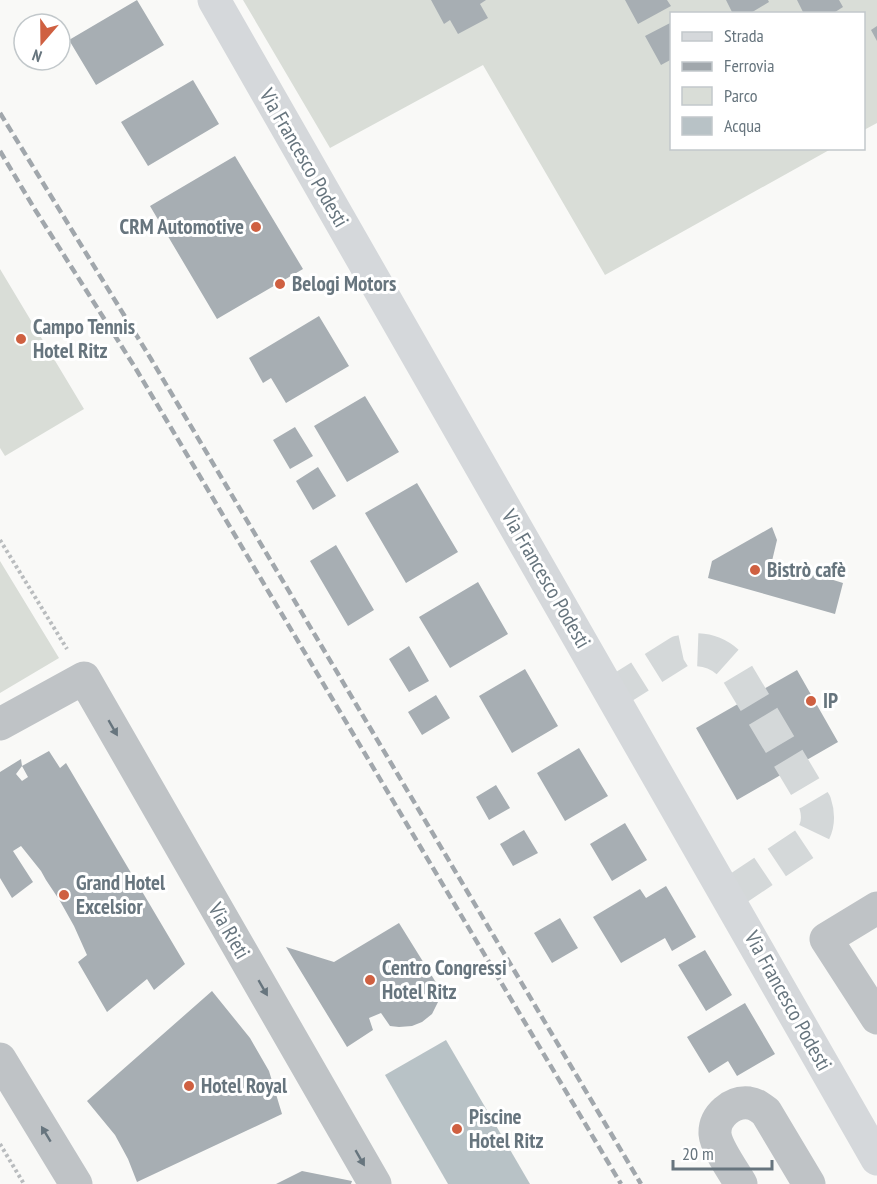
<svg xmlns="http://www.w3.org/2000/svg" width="877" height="1184" font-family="'PT Sans Narrow',sans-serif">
	<rect width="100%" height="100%" fill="#f9f9f7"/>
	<path fill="#d9ddd7" d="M243,0h634v123l-13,7v-116h-192v134l159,1 -226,126 -122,-210 -153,83z
		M0,269l84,140 -79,47 -5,-8z
		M0,561l59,97 -59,35z"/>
	<path fill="#b8c2c6" d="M446,1040l84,144h-82l-63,-109z"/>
	<path fill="#a7aeb3" d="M137,0l27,45 -68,40 -27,-45z
		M431,0h55l-6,4 8,14 -30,16 -8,-14 -6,4z
		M625,0h42l4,6 -33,18z
		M726,0h42l1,2 -20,12h-16z
		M797,0h42l4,7 -11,7h-28z
		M672,22v37l-11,6 -16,-29z
		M877,26v15l-6,-11z
		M193,80l26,44 -71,42 -27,-44z
		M235,156l68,113 -86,50 -67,-113z
		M319,316l30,50 -63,37 -15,-25 -8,5 -14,-25z
		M365,396l34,56 -52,30 -33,-56z
		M295,427l18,29 -23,13 -17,-29z
		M318,467l18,29 -23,14 -17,-29z
		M417,483l41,69 -52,31 -41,-70z
		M772,527l5,13 -5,21 71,22 -8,31 -127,-36 4,-17z
		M336,545l38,65 -26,16 -38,-65z
		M478,582l30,52 -58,34 -31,-51z
		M409,646l20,35 -20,11 -20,-33z
		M525,669l33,57 -46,27 -33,-57z
		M797,670l41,72 -101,58 -41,-72z
		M436,695l14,23 -28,17 -14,-23z
		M579,748l29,48 -43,25 -28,-48z
		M49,751l11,17 6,-5 119,201 -31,26 -7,-11 -40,33 -29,-50 9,-7 -13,-29 -14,-25 -14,-21 -5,-9 -20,-25 -8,5 20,31 -21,16 -12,-20v-106l21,-13 1,7 -6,8 6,7 6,-4 -6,-11z
		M496,785l14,23 -21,12 -13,-23z
		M625,823l22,37 -35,21 -22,-37z
		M524,830l14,23 -25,13 -13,-22z
		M666,886l30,51 -24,14 -7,-13 -44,25 -28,-46 47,-28 6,9z
		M560,918l18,30 -26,15 -18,-30z
		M399,923l46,74 -6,3 -7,14 -10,8 -10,4 -13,1 -9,-1 -9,-13 -12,5 4,12 -26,17 -61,-100 48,15z
		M705,950l27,45 -26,16 -28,-46z
		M212,991l38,47 19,33 13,43 -145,68 -9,-23 -13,-24 -28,-34z
		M745,1003l30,51 -38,22 -9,-15 -19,12 -22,-36z
		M302,1171l50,10 -1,3h-75z"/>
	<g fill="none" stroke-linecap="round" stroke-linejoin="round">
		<path stroke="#d4d8d9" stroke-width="33" stroke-dasharray="33 16" stroke-linecap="butt" d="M612,694l67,-42c24,-6 42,0 57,19l79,132c5,15 3,25 -6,38l-81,54"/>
		<path stroke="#b9bcbe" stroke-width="4" stroke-dasharray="3 3" stroke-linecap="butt" d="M0,540l67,109
			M0,1144l24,40"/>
		<path stroke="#bfc3c6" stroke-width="33" d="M0,724l84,-46 291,506
			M877,908l-51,31 51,79
			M0,1059l76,125
			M741,1184c-7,-12 -25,-37 -26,-50 -1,-18 17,-33 34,-31 7,1 12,5 17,9l43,72"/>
		<path stroke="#d5d8db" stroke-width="33" d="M214,0c219,387 444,772 663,1159"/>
		<path stroke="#a1a7ac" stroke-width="4.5" stroke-dasharray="9 4.5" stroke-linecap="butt" d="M0,113l151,246 490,825
			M0,151l34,57 102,161 485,815"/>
	</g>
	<defs><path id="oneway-solid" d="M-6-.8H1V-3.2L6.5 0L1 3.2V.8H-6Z" transform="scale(1.5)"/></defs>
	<g fill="#67757e">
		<use href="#oneway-solid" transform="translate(113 728) rotate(60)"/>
		<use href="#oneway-solid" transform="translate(263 988) rotate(60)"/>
		<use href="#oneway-solid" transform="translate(46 1134) rotate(-121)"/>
		<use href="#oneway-solid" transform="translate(360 1158) rotate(60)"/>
	</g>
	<g fill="#cf6041" stroke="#fff" stroke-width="2">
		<circle cx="256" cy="227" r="6"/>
		<circle cx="280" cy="284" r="6"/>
		<circle cx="21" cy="339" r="6"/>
		<circle cx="755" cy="570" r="6"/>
		<circle cx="811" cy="701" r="6"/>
		<circle cx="64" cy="895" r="6"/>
		<circle cx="370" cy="980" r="6"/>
		<circle cx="189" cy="1086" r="6"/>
		<circle cx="457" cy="1129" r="6"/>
	</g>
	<g text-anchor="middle" stroke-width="6" stroke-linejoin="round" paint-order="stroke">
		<g font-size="21" fill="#67757e" stroke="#fff">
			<text transform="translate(304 158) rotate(60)" y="7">Via Francesco Podesti</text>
			<text transform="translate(546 579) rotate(60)" y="7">Via Francesco Podesti</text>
			<text transform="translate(229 931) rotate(60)" y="7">Via Rieti</text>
			<text transform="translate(788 1001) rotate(61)" y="7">Via Francesco Podesti</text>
		</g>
		<g font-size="21" font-weight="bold" fill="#67757e" stroke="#fff" text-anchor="start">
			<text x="244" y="234" text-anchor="end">CRM Automotive</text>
			<text x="292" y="291">Belogi Motors</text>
			<text x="33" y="334">Campo Tennis<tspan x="33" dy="24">Hotel Ritz</tspan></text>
			<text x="767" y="577">Bistrò cafè</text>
			<text x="823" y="708">IP</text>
			<text x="76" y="890">Grand Hotel<tspan x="76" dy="24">Excelsior</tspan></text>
			<text x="382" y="975">Centro Congressi<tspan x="382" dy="24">Hotel Ritz</tspan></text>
			<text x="201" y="1093">Hotel Royal</text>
			<text x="469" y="1124">Piscine<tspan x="469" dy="24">Hotel Ritz</tspan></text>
		</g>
	</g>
	<rect x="670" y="12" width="195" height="138" fill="#ffffff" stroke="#c2c8cb" stroke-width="1.5"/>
	<rect x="682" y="32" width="30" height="9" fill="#d5d8db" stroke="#c2c8cb" stroke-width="1.5"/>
	<text x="724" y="42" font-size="18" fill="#67757e">Strada</text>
	<rect x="682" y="62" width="30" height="9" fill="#a1a7ac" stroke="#c2c8cb" stroke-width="1.5"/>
	<text x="724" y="72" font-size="18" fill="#67757e">Ferrovia</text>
	<rect x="682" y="87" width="30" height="18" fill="#d9ddd7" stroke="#c2c8cb" stroke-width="1.5"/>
	<text x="724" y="102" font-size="18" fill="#67757e">Parco</text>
	<rect x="682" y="117" width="30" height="18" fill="#b8c2c6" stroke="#c2c8cb" stroke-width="1.5"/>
	<text x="724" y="132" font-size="18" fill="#67757e">Acqua</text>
	<g transform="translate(42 42) rotate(200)"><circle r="28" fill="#ffffff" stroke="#c2c8cb" stroke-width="1.5"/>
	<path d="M0-4.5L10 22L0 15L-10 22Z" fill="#cf6041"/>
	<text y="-9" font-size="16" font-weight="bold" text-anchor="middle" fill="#67757e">N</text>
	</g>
	<path d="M673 1160v9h99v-9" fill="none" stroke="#67757e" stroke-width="3"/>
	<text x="682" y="1160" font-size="18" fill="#67757e" stroke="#ffffff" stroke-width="4.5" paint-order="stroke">20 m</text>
</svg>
